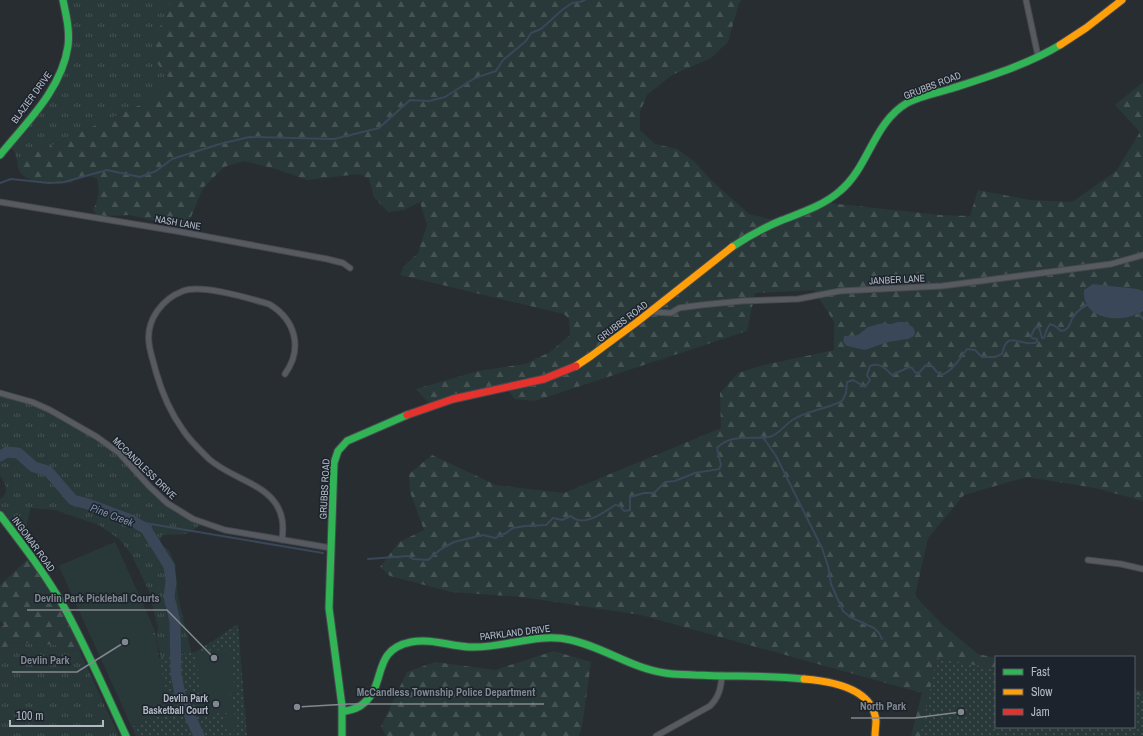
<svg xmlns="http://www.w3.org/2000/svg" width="1143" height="736" font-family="'Archivo Narrow',sans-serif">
	<defs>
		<pattern id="grass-tufts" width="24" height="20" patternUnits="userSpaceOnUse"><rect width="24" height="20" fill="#293838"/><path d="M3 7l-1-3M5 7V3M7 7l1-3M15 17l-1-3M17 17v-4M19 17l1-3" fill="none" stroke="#465353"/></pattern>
		<pattern id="forest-firs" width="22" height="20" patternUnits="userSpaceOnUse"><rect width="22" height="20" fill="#293838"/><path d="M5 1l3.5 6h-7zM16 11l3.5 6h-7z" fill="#465353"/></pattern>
		<pattern id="park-dots" width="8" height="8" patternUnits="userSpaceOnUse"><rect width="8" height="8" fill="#293838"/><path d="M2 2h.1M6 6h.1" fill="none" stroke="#465353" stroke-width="1.8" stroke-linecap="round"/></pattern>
	</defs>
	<rect width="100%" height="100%" fill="#282d32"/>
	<path fill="url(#grass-tufts)" d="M63,0h110l-10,21 -6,41 9,11 3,6c-4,13 -15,18 -25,24l-109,50 -18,7 -3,-9 -7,-6 31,-38 30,-55z
		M0,393l32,9 73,40 53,54 44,27c-17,16 -19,10 -40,12l-2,5 2,5 7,5 6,13 3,35 15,61 -21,48 -16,-71 2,-8 -9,-37 -18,-37 -12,-15 -20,-14 -44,-15 -24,-2 -8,29 -4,2 -19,-24v-16c10,-7 6,-15 0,-23z
		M10,642l46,3 6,1 6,5 11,-1 40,86h-119v-81z"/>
	<path fill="url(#forest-firs)" d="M173,0h569l-3,3 -11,39 -17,16 -39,17 -25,20 -7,17v18l15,14 22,5 17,12 18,20 37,33 37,9 43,-20 111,12 30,1 8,-26 52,10 42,2 44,-31 24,-39 -25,-27 28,-23v419l-48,-13 -68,-11 -63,18 -36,43 -13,58 27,28 36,30 18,4v69h138v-38l9,2v45h-232l11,-43 -281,-78 -119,-18 -71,-5 -61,-16 -10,-9 19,-25 25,-12 -14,-38 -1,-18 23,-19 64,30 68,8 157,-65 -1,-35 18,-20 26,-8 70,-15v-28l-20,-32 -59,3 -8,38 -212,70 -21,-2 -8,-13 -75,20 -15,-17 62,-18 47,-7 25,-12 20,-17 -1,-16 -5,-5 -164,-39 4,-9 14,-13 9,-28 -7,-23 -16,8 -16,2 -14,-15 -5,-18 -10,-5 -52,6 -31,-11 -32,-8 -20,6 -21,21 -12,29 -7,7 -8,2 -46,-11 -25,1 -9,-2 -3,-4c6,-13 7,-18 4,-32 -12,-5 -20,3 -30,5 -13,3 -39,0 -47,-11 -2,-3 -3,-8 -3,-12l18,-7 109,-50c10,-6 21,-11 25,-24 -3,-6 -10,-11 -12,-17 -7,-21 7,-44 16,-62z
		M31,556l55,93 -18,2 -6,-5 -6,-1 -46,-3 -10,13v-27l4,-3 -4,-5v-35z
		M554,651l37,11 -9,65 -3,9h-193l-5,-10 26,-54 28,-10 60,8z"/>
	<path fill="url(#park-dots)" d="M115,542l40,89 4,27 37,-6 42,-28 9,112h-111l-77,-170z
		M937,658l59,11v58h138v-33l9,2v40h-223z"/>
	<path fill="#293838" d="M115,542l40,89 -2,2 17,76 -38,18 -73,-161z
		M230,649l6,44 -6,1 2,17 -30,5 -6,-64z
		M234,713l3,17 -10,2 -3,-18z"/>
	<path fill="#394759" d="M1093,284l45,5 5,2v20c-19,13 -62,10 -59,-21z
		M898,322h7l8,5 2,5 -1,4 -6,3 -20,3 -23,8 -18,-4 -4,-4 1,-6 14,-1 10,-8 15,-4 8,1z"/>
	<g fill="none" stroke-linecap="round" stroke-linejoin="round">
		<path stroke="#394759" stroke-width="2" d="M0,183l11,-4 38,4 15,-1 43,-12 33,7 16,-6 16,-12 48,-15 29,-7 85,2 45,-11 31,-28 19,1 16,-4 30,-19 21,-7 7,-11 23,-19 5,-8 10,-4 21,-19 10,-7 8,-1 5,-2
			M1137,312l6,7
			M762,437l3,3 11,16 46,92 6,18 3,18 12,27 7,6 24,11 5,5 3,6
			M133,521l190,32
			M368,559l40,-3 5,3 15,1 13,-11 13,-7 29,-7 12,3 11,-5 7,-5 12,-2 21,-1 7,-7 9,2 9,-4c12,12 32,-3 44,-11l5,1 4,5 6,-1v-13l14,-4h10l11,-11 10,-1 20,-8 24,-4 2,-4 -4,-17c14,-15 34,-8 52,-11 10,-2 16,-13 25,-18 15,-9 33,-10 48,-18l4,-8 1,-11 6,-2 12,7 5,-7 -3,-5 3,-9c10,-4 16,3 22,9l17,-8 3,1 3,4 3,2 8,-9h5l6,7 4,3c11,-3 19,-17 26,-26l8,1 7,7h13l7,-3c6,-27 18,-5 35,-12v-3l-5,-1 -1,-2 4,-8 4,-1 3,11h2l3,-9 3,-5 5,2 6,5c9,-1 8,-7 12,-14 4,-6 9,-10 16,-13"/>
		<path stroke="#394759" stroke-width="11" d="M0,456l7,-4 11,1 16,14 14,4 25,29 15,4 43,16 15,9 23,37 2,16 -2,15 6,24 1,53 4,20 19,42"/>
		<g stroke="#46494d" stroke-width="7">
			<path id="street" d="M1026,0l12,56
				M0,202l176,29 151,28 16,4 7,5
				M651,312l20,1 8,-5 22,-3 41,-4 56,-2 42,-8 102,-5 169,-22 32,-9
				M0,393l32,9 18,8 47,27 22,16 30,33 18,17 26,16 32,11 106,18
				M282,540c2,-15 1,-28 -9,-40 -15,-18 -45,-24 -64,-41 -9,-9 -19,-18 -26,-29 -13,-18 -21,-37 -27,-58 -2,-9 -6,-19 -7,-29 -3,-23 13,-44 34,-52 19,-7 65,7 86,13 27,16 34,45 16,70
				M1088,560l33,4 22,5
				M656,736l54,-30c9,-9 11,-18 12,-31"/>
		</g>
		<g stroke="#46494d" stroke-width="9">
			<path id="fast" d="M0,155c26,-32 62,-66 68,-109 2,-16 -2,-31 -5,-46
				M732,247c15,-10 31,-19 48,-26 20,-8 43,-15 60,-30 29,-24 33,-68 67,-88 13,-7 29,-10 43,-14 37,-12 77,-24 110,-44
				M0,515c23,30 46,60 64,92 23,42 42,86 62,129
				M342,712c8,-2 16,-3 22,-9 23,-19 7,-53 47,-61 19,-4 39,4 58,5 34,2 67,-15 102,-7 32,7 60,28 94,33 10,2 20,1 30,2 37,2 73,0 109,4
				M342,736v-30l-13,-98 5,-145 4,-12 9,-10 60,-26"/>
		</g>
		<g stroke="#46494d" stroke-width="9">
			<path id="slow" d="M1060,45l26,-17 36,-28
				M576,366l15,-10 46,-34 95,-75
				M804,679c26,2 69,9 72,42 0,4 -1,10 -1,15"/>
		</g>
		<g stroke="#46494d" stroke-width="9">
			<path id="jam" d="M407,415l46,-16 91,-20 32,-13"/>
		</g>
		<use href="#street" stroke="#575b61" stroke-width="5"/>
		<use href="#fast" stroke="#30b455" stroke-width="7"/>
		<use href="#slow" stroke="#ff9f0a" stroke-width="7"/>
		<use href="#jam" stroke="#e5322d" stroke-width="7"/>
	</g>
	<circle fill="#828890" stroke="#1c232c" stroke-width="1.5" cx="216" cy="704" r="4"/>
	<g text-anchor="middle" stroke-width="3" stroke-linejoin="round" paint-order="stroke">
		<g font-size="10" fill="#b2b9c3" stroke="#1c232c">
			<text transform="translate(932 85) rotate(-21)" y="4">GRUBBS ROAD</text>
			<text transform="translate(31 97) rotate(-54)" y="4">BLAZIER DRIVE</text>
			<text transform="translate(178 222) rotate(10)" y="4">NASH LANE</text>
			<text transform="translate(897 279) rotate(-3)" y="4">JANBER LANE</text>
			<text transform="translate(622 321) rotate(-37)" y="4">GRUBBS ROAD</text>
			<text transform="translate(145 468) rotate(44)" y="4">MCCANDLESS DRIVE</text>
			<text transform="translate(324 489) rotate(-87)" y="4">GRUBBS ROAD</text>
			<text transform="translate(34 544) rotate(54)" y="4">INGOMAR ROAD</text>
			<text transform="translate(515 632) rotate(-7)" y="4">PARKLAND DRIVE</text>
		</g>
		<g font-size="10" font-weight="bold" fill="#b2b9c3" stroke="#1c232c" text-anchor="end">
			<text x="208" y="702">Devlin Park<tspan x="208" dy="12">Basketball Court</tspan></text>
		</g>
		<g font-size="11" font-style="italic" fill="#7d90a8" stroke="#1c232c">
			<text transform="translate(112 515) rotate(21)" y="4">Pine Creek</text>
		</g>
	</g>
	<path fill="none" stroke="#828890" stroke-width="1.5" d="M214 658L167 610H27M125 642L77 672H12M297 707L349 704H544M961 712L914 718H851"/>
	<g fill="#828890" stroke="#1c232c" stroke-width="1.5">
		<circle cx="214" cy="658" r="4"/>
		<circle cx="125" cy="642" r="4"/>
		<circle cx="297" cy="707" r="4"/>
		<circle cx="961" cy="712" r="4"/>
	</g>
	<g font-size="11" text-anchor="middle" font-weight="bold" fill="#828890" stroke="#1c232c" stroke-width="3" stroke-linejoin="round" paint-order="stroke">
		<text x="97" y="602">Devlin Park Pickleball Courts</text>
		<text x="45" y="664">Devlin Park</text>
		<text x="446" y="696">McCandless Township Police Department</text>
		<text x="883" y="710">North Park</text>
	</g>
	<rect x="995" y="656" width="140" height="72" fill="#1c232c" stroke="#585f68"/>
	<rect x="1003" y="669" width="20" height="6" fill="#30b455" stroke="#585f68"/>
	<text x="1031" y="676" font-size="12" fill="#b2b9c3">Fast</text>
	<rect x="1003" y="689" width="20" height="6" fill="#ff9f0a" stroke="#585f68"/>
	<text x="1031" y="696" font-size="12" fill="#b2b9c3">Slow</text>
	<rect x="1003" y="709" width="20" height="6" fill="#e5322d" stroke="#585f68"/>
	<text x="1031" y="716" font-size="12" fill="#b2b9c3">Jam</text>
	<path d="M10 720v6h93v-6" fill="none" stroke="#b2b9c3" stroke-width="2"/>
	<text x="16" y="720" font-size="12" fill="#b2b9c3" stroke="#1c232c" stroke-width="3" paint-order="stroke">100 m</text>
</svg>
